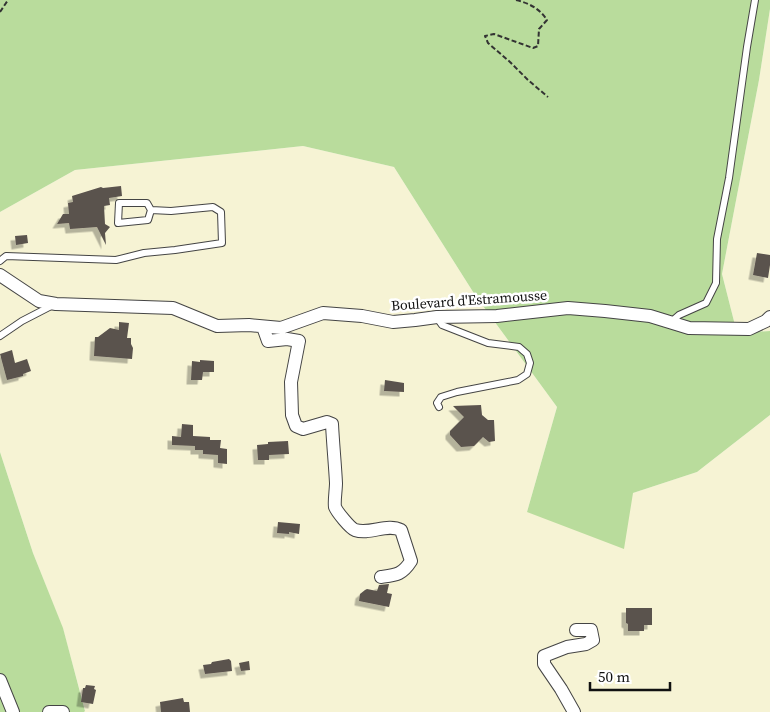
<svg xmlns="http://www.w3.org/2000/svg" width="770" height="712" font-family="'Source Serif 4',serif">
	<defs>
		<filter id="shadow"><feDropShadow dx="-4.5" dy="4.5" stdDeviation="0" flood-color="#0004"/></filter>
	</defs>
	<rect width="100%" height="100%" fill="#fffdf5"/>
	<path fill="#f6f3d4" d="M770,9v322l-33,2 -15,-59 37,-194z
		M303,146l91,21 81,128 82,112 -30,105 106,-19 64,-21 73,-57v297h-686l1,-2 -22,-81 -30,-76 -33,-101v-240l75,-42z"/>
	<path fill="#b9dc9c" d="M0,0h770v9l-11,71 -37,194 15,59 33,-2v84l-73,57 -64,21 -9,56 -97,-37 30,-105 -82,-112 -81,-128 -91,-21 -228,24 -75,42z
		M0,452l33,101 30,75 22,83 -1,1h-84z"/>
	<path fill="#5a524d" filter="url(#shadow)" d="M121,186l1,10 -13,2 1,7 -6,1 1,18 5,3 -5,6 1,12 -9,-18 -27,2 -1,-6 -12,1 6,-10h6l-1,-11 5,-1 -1,-6 29,-9 2,1z
		M27,235l1,8 -12,2 -1,-9z
		M757,253l13,2v10l-2,13 -15,-3z
		M119,322l10,1 -2,15h4v6l2,4 -1,11 -38,-3 1,-19h3l12,-9 9,2z
		M12,350l3,13 12,-4 4,12 -8,3v2l-16,4 -7,-26z
		M200,360l14,1v11h-11l-1,8h-11l1,-19 8,1z
		M385,380l19,3v9l-20,-1z
		M481,405l1,10 6,5h6l1,21 -6,1 -6,-5 -9,9 -13,1 -11,-12v-4l14,-14 -11,-11z
		M182,424l11,1v11l17,1v3h11l-1,8 7,1v15l-9,-1v-8l-15,-1v-4h-8v-4l-23,-1v-9l9,1z
		M288,441l1,13 -20,1v5h-11l-1,-15 11,-1v-2z
		M278,522l22,2 -1,10 -10,-2v2l-12,-1z
		M389,584l-2,9 5,1 -3,13 -30,-6 1,-7 5,-4 2,-1 10,2 2,-6z
		M626,608h26v17h-8v6h-16v-7l-2,-1z
		M229,659l2,2 1,10 -27,3 -2,-9 8,-1 1,-2z
		M249,661l1,9 -9,1 -2,-8z
		M86,685l9,1 -1,3 2,1 -3,14 -12,-2 2,-14h2z
		M183,698l1,4h5l1,10h-29l-1,-10z"/>
	<g fill="none" stroke-linecap="round" stroke-linejoin="round">
		<g stroke="#444" stroke-width="8">
			<path id="lane" d="M119,203h28l4,7 -3,10 -30,3z
				M0,261l6,-5 110,4 28,-7 31,-3 47,-7 -1,-31 -8,-5 -42,4 -20,-1
				M437,318l5,7 46,18 31,4 8,7 3,9 -3,11 -9,6 -61,12 -16,5 -4,6 2,4
				M671,322l8,-7 27,-12 10,-20 1,-44 12,-61 18,-131 8,-47
				M0,336l22,-15 31,-16"/>
		</g>
		<g stroke="#444" stroke-width="14">
			<path id="street" d="M0,275l39,26 17,3 117,4 44,18 32,-1 32,3 42,-15 39,3 31,6 22,-2 22,-3 60,-1 71,-8 37,3 45,5 39,12 60,1 17,-8 4,-4
				M263,327l5,14 19,-2 12,2 -8,41 1,33 4,11 7,3 24,-7 5,2c1,20 3,40 4,59 0,7 -2,18 -1,24 2,5 15,21 20,23 15,5 32,-7 46,0l10,31c-9,14 -15,14 -30,16
				M0,680l13,32
				M49,712h14
				M574,712l-13,-23 -17,-25v-8l23,-9 19,-3 7,-4 -2,-10h-15"/>
		</g>
		<path stroke="#333" stroke-width="2" stroke-dasharray="5 2.5" stroke-linecap="butt" d="M516,0c13,3 24,9 31,20l-8,9 -1,17 -5,2 -39,-14 -9,2 3,7 22,19 18,18 20,17
			M0,12l8,-12"/>
		<use href="#lane" stroke="#fff" stroke-width="6"/>
		<use href="#street" stroke="#fff" stroke-width="12"/>
	</g>
	<g text-anchor="middle" stroke-width="5" stroke-linejoin="round" paint-order="stroke">
		<g font-size="14" fill="#111" stroke="#fff">
			<text transform="translate(469 300) rotate(-4)" y="5">Boulevard d'Estramousse</text>
		</g>
	</g>
	<path d="M590 682v8h80v-8" fill="none" stroke="#111111" stroke-width="2.5"/>
	<text x="598" y="682" font-size="15" fill="#111111" stroke="#ffffff" stroke-width="4" paint-order="stroke">50 m</text>
</svg>
